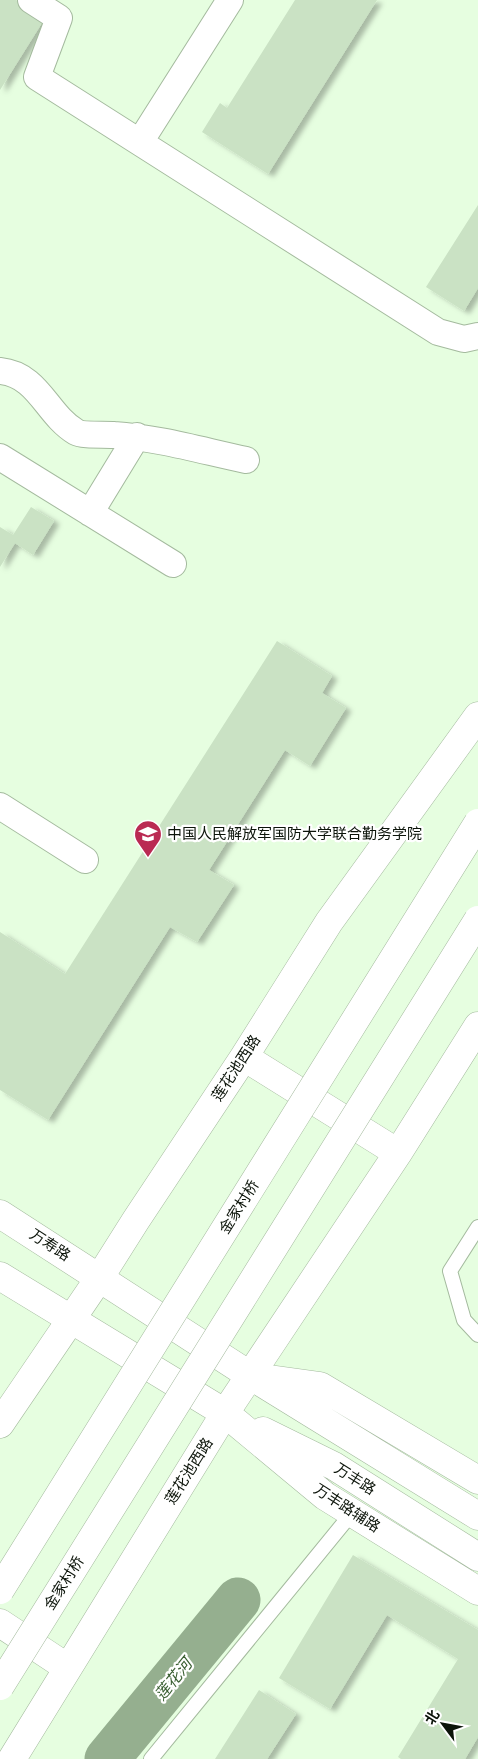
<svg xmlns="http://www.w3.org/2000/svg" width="478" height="1759" font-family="Karla,'Noto Sans SC',sans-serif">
	<defs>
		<filter id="shadow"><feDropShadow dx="5.5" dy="3" stdDeviation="2.5" flood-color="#0004"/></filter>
	</defs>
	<rect width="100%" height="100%" fill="#e6fee0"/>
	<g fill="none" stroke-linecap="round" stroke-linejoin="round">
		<path stroke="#95af8f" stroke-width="45" d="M107,1759l131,-159"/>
	</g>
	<path fill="#cae2c4" filter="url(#shadow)" d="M0,0h16l29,18 -45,72z
		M295,0h82l-109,174 -66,-42 18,-29 7,5z
		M478,205v83l-14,23 -38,-24z
		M31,507l23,14 -21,34 -18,-12 -15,24v-40l13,8z
		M277,641l55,35 -10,17 24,15 -36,58 -25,-16 -76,120 25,15 -37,57 -27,-15 -122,193 -48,-30v-158l65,42z
		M353,1555l125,75v107l-13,22h-64l-3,-2 60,-98 -71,-44 -57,94 -51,-31z
		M259,1690l37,24 -29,45h-52z"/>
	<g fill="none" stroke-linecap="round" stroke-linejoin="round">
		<g stroke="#a4ba9e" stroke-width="16">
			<path id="lane" d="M478,1227l-28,44 14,49 14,15
				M151,1759l201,-246"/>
		</g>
		<g stroke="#a4ba9e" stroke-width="28">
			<path id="street" d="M31,0l28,18 -22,59 401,255 26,7 14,-3
				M140,142l90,-142
				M0,371c39,4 46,43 76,61 7,4 29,2 38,3 45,3 89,16 132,25
				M0,457l173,107
				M90,513l47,-77
				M0,806l85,54"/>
		</g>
		<g stroke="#a4ba9e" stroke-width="29">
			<path id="secondary" d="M244,1057l154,96
				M251,1376l227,140
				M262,1378l58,8 158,94
				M225,1413l100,83 153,95
				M0,1424l100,-147 36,-57 108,-163 85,-135 149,-206
				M263,1431l71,35 144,91
				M0,1623l68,45
				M12,1759l213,-346 173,-260 80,-127"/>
		</g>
		<g stroke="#a4ba9e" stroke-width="29">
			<path id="primary" d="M0,1214l251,162
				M0,1276l225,137"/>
		</g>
		<use href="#lane" stroke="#fff" stroke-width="14"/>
		<use href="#street" stroke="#fff" stroke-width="26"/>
		<use href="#secondary" stroke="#fff" stroke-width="28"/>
		<use href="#primary" stroke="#fff" stroke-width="28"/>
		<g stroke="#a4ba9e" stroke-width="29" stroke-linecap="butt">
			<path id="highway-bridge" d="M0,1590l478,-767
				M0,1686l478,-766"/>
		</g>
		<use href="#highway-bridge" stroke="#fff" stroke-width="28"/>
	</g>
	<defs>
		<g id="university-pin" transform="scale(1.4375)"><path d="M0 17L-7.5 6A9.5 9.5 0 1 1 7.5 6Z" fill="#ba2a53" stroke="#fff"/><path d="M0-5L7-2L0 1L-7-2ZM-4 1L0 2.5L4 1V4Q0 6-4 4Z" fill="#fff"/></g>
	</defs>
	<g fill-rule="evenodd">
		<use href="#university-pin" x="148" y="834"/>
	</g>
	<g text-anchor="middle" stroke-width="4.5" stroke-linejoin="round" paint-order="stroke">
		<g font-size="15" fill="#0c140a" stroke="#fff" text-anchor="start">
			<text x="167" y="839">中国人民解放军国防大学联合勤务学院</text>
		</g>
		<g font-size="15" fill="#0c140a" stroke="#fff">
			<text transform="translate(236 1068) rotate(-57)" y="5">莲花池西路</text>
			<text transform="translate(239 1207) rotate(-58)" y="5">金家村桥</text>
			<text transform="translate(50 1245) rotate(33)" y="5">万寿路</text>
			<text transform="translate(189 1471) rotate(-58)" y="5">莲花池西路</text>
			<text transform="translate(355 1479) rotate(32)" y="5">万丰路</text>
			<text transform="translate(347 1508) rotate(33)" y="5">万丰路辅路</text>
			<text transform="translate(64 1583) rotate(-58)" y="5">金家村桥</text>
		</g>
		<g font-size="16" font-style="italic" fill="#395e31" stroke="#fff">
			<text transform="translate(173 1679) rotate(-51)" y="6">莲花河</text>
		</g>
	</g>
	<g transform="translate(443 1724) rotate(302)" stroke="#ffffff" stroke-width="4" paint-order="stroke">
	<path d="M0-4L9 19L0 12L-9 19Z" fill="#0c140a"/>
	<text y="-8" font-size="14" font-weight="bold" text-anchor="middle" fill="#0c140a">北</text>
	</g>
</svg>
